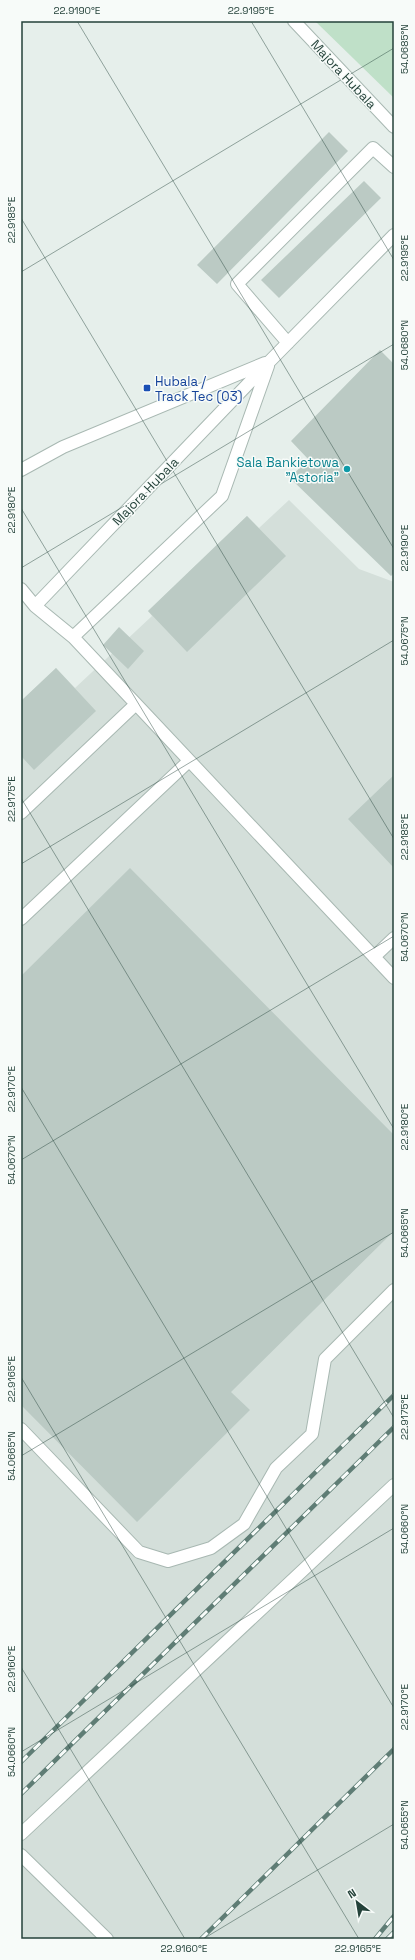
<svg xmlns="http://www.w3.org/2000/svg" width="415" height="1960" font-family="'Space Grotesk',sans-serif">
	<rect width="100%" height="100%" fill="#e6efeb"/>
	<path fill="#d4dfda" d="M289,500l70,69 35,13v1357h-373v-1238l35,-33 19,20 77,-72 -4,-5 99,-95 12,12z"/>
	<path fill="#bfe0c8" d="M315,21h79v77z"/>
	<path fill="#bbcac4" d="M329,132l19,19 -131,133 -20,-19z
		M364,181l17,17 -102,100 -18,-18z
		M380,350l14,14v209l-3,3 -101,-98 18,-19 -17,-18z
		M247,516l39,40 -99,96 -39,-41z
		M119,627l25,24 -16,18 -25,-24z
		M56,668l40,43 -62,59 -13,-14v-55z
		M394,775v93l-46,-49z
		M130,868l264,267v96l-163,161 19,18 -113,112 -116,-117v-429z"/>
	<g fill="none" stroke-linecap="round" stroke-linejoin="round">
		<g stroke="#a8b8b2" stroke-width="14">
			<path id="minor" d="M294,21l100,106
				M288,343l-51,-59 136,-136 21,19
				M21,470l42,-23 202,-84
				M21,589l14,17 38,31 149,-141 46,-130
				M35,606l235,-245 124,-126
				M73,637l321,341
				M21,813l115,-109
				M21,919l168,-158
				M374,957l20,-19
				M21,1429l118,123 29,9 43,-13 33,-24 32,-56 36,-34 13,-75 69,-69
				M21,1834l373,-349
				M21,1855l86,84"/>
		</g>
		<use href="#minor" stroke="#fff" stroke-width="12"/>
		<g stroke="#5f7d75" stroke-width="4.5">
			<path id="rail" d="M21,1762l373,-367
				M21,1794l373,-367
				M201,1939l193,-190
				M375,1939l19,-23
				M387,1939l7,-7"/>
		</g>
		<use href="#rail" stroke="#f7fbf9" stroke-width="3" stroke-dasharray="9" stroke-linecap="butt"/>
	</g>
	<path fill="none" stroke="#24423a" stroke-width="1" stroke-opacity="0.45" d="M77,21l317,528M251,21l143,239M21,218l373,621M21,272l373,-224M21,508l373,621M21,568l373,-224M21,798l373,620M21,864l373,-224M21,1087l373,621M21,1160l373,-224M21,1377l338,562M21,1456l373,-224M21,1667l164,272M21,1752l373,-224M203,1939l191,-115"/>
	<rect fill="#1a4fb4" stroke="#f7fbf9" stroke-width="1.5" x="143" y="384" width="8" height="8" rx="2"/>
	<circle fill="#0f9aa8" stroke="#f7fbf9" stroke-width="1.5" cx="347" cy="469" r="4"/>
	<g text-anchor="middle" stroke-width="3" stroke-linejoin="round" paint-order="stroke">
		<g font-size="13" fill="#24423a" stroke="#f7fbf9">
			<text transform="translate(344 74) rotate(47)" y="5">Majora Hubala</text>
			<text transform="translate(145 491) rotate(-46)" y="5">Majora Hubala</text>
		</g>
		<g font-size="13" fill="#164399" stroke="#f7fbf9" text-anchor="start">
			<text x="155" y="386">Hubala /<tspan x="155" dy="15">Track Tec (03)</tspan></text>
		</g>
		<g font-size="13" fill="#0d838f" stroke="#f7fbf9" text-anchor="end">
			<text x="339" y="467">Sala Bankietowa<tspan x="339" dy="15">"Astoria"</tspan></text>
		</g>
	</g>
	<rect width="415" height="1960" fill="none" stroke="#f7fbf9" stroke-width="44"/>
	<g transform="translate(357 1902) rotate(329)" stroke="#f7fbf9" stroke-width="3" paint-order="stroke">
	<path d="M0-3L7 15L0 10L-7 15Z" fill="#24423a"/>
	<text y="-6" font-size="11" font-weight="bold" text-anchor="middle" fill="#24423a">N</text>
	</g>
	<rect x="22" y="22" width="371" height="1916" fill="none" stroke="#24423a" stroke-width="1.5"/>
	<g font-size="10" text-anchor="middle" fill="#24423a">
		<text x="77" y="14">22.9190°E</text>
		<text x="251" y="14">22.9195°E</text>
		<text transform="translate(404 49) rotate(-90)" y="4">54.0685°N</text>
		<text transform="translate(11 220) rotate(-90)" y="4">22.9185°E</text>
		<text transform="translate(404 258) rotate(-90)" y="4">22.9195°E</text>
		<text transform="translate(404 345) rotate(-90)" y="4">54.0680°N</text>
		<text transform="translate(11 510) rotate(-90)" y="4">22.9180°E</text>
		<text transform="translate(404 548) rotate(-90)" y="4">22.9190°E</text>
		<text transform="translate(404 641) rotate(-90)" y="4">54.0675°N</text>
		<text transform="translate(11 799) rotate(-90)" y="4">22.9175°E</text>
		<text transform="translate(404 837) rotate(-90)" y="4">22.9185°E</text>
		<text transform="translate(404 937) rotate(-90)" y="4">54.0670°N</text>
		<text transform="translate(11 1089) rotate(-90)" y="4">22.9170°E</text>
		<text transform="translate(404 1127) rotate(-90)" y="4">22.9180°E</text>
		<text transform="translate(11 1160) rotate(-90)" y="4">54.0670°N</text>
		<text transform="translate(404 1233) rotate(-90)" y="4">54.0665°N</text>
		<text transform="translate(11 1379) rotate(-90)" y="4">22.9165°E</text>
		<text transform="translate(404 1417) rotate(-90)" y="4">22.9175°E</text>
		<text transform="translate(11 1456) rotate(-90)" y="4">54.0665°N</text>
		<text transform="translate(404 1529) rotate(-90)" y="4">54.0660°N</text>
		<text transform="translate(11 1669) rotate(-90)" y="4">22.9160°E</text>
		<text transform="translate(404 1707) rotate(-90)" y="4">22.9170°E</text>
		<text transform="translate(11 1752) rotate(-90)" y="4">54.0660°N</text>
		<text transform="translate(404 1825) rotate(-90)" y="4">54.0655°N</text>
		<text x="184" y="1952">22.9160°E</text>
		<text x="358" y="1952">22.9165°E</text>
	</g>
</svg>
